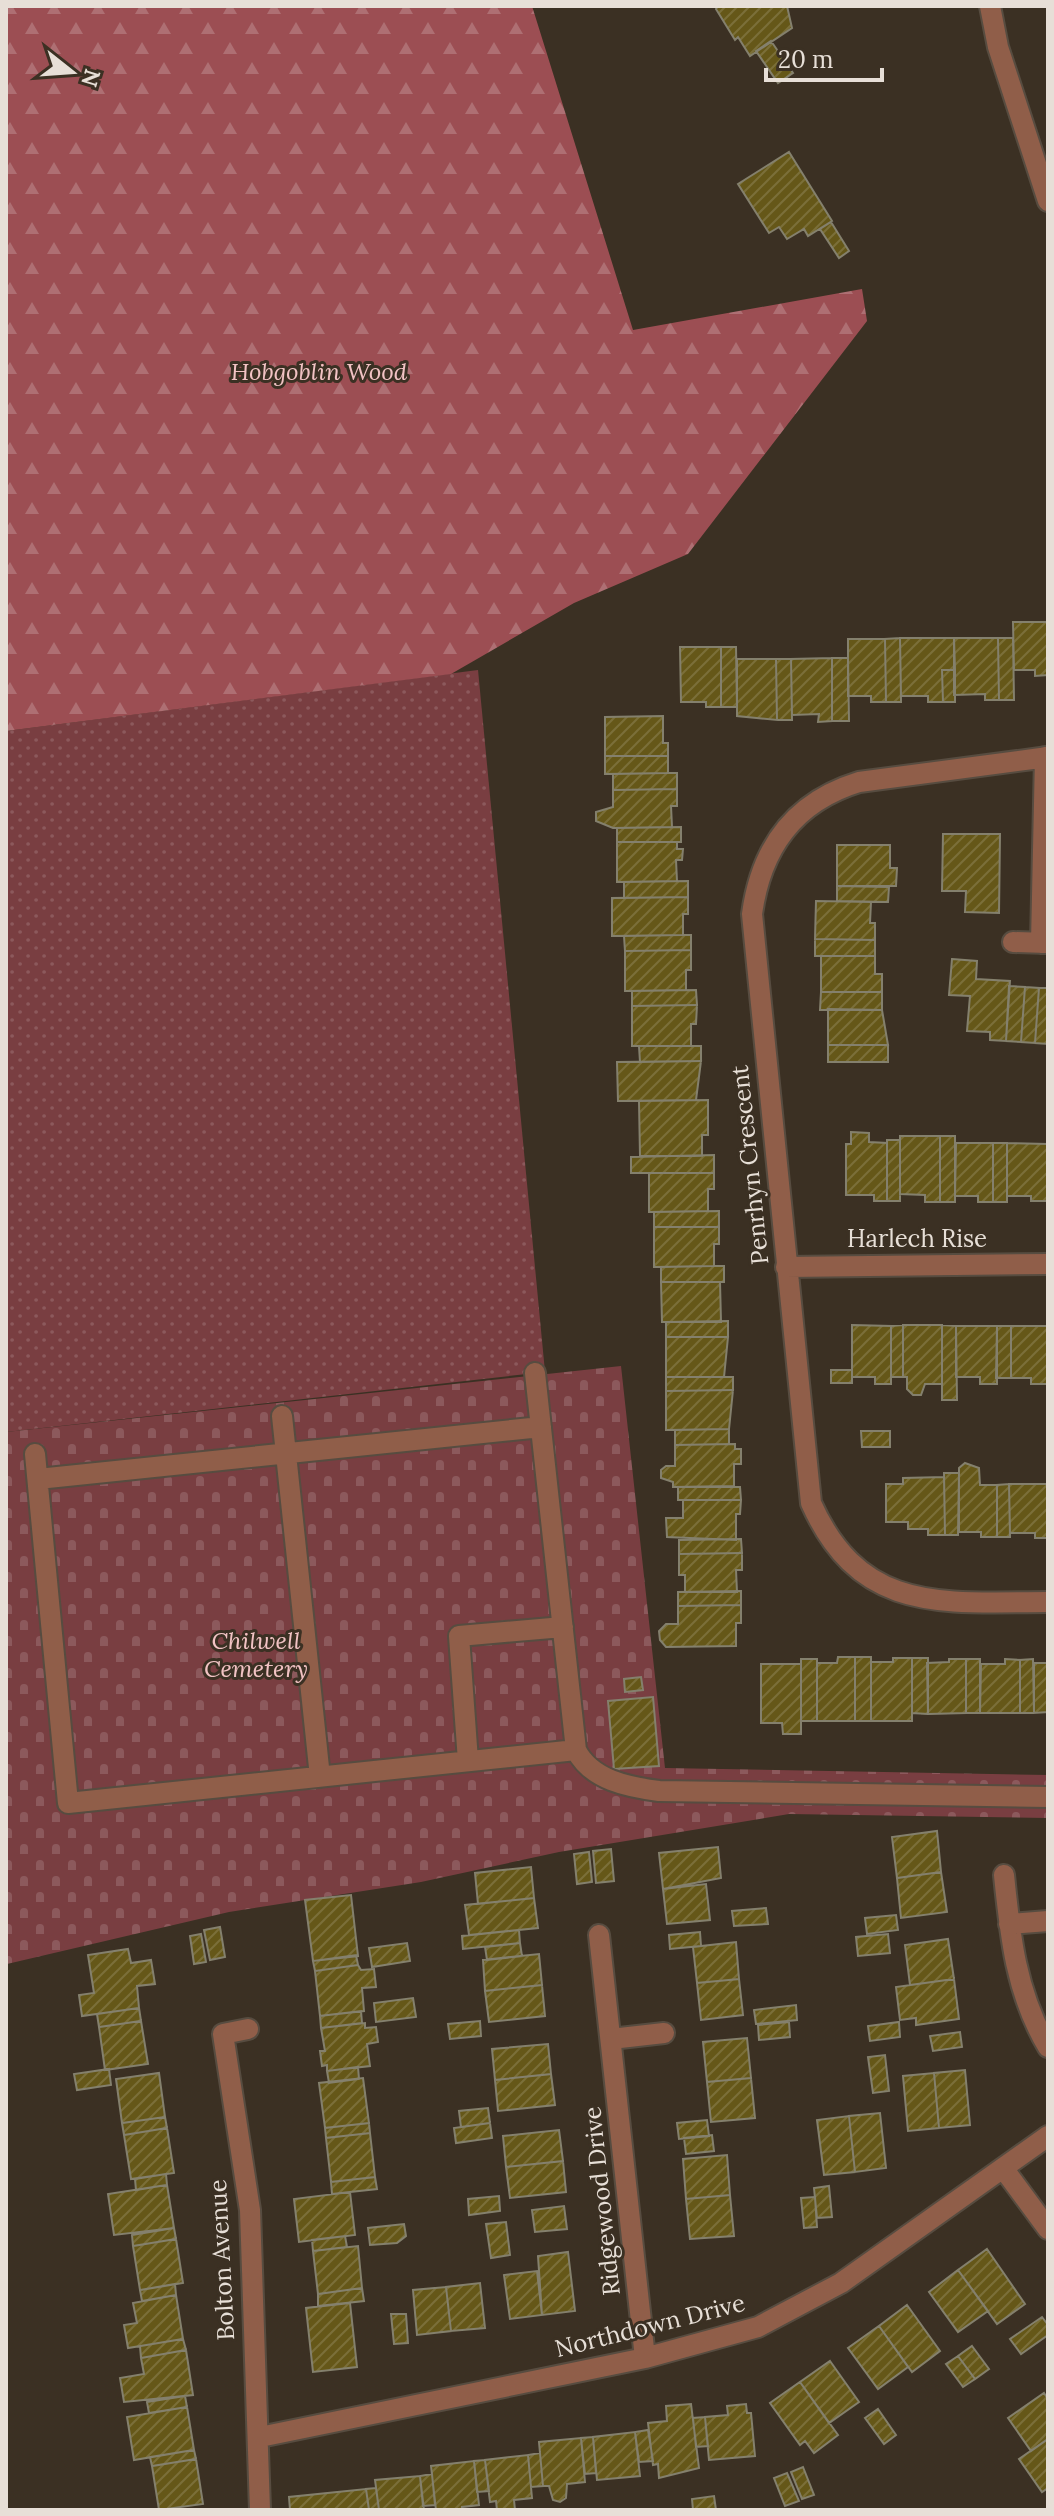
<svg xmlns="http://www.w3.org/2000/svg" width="1054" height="2516" font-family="Lora,serif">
	<defs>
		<pattern id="grass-dots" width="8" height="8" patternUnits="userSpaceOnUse" patternTransform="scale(2)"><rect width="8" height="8" fill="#793e41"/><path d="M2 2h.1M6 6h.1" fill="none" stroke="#8c595c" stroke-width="1.8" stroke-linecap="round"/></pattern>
		<pattern id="forest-firs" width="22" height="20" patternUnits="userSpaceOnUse" patternTransform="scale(2)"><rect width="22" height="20" fill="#9c4e53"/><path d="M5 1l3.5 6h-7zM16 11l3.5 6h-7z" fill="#ae6f73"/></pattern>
		<pattern id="cemetery-stones" width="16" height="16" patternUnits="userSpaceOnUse" patternTransform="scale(2)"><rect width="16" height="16" fill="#793e41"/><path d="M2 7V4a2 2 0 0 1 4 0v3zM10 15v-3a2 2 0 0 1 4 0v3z" fill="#8c595c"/></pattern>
		<pattern id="building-hatch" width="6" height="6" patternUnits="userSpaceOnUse" patternTransform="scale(2)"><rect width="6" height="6" fill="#655718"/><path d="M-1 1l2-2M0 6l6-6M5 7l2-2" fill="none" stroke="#7b6f39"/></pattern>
	</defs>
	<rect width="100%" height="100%" fill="#3b3023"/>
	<path fill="url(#grass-dots)" d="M478,670l67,702 -539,60v-701z"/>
	<path fill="url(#forest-firs)" d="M6,6h526l101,324 229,-41 5,32 -179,233 -114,49 -123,71 -445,57z"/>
	<path fill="url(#cemetery-stones)" d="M621,1366l44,402 383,7v43l-259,-4 -230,38 -138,30 -192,30 -222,52 -1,-532z"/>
	<path fill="url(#building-hatch)" stroke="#84806d" stroke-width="2" d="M718,6h69l5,22 -42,28 -12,-19 -3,3 -19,-31z
		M771,41l22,32 -15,10 -22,-32z
		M789,152l43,69 -24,15 -4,-7 -17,10 -8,-12 -10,6 -31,-49z
		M831,222l18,29 -10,7 -19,-29z
		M1013,622h35v53l-13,1v-6h-21z
		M900,638h54l1,32h-13l1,32h-15v-6h-27z
		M900,638l1,64h-15l-1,-63z
		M954,638h44l1,62h-14v-6l-31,1z
		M998,638h15l1,62h-15z
		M848,639h37l1,63h-15v-6h-23z
		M680,647h41v60h-15v-5h-25z
		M721,647h15l1,60h-16z
		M832,658v63l-14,1 1,-8 -27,1 -1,-56z
		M832,658h16l1,63h-17z
		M737,659h39l1,61 -40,-4z
		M776,659h15l1,61h-15z
		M942,670h13v32h-12z
		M663,716v27h5v13h-63v-39z
		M605,756h63v17l-63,1z
		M668,773h9v16l-64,1v-16z
		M677,789v17h-6l1,21 -59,1 -17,-7v-9l17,-5v-17z
		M681,827v15h-64v-14z
		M943,834h57l-1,79 -34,-1 1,-21h-24z
		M617,842h60v7h6l-1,11h-6l1,21 -60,1z
		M837,845h53v23h7l-1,18h-59z
		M688,881v16l-64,1v-16z
		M837,886l52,1 -1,15 -51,-1z
		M688,897v17h-5v21l-71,1v-38z
		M816,901l55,1 -1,21h5v17l-60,-1z
		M683,935h8v15l-66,1 -1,-15z
		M815,939l60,1v16h-60z
		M691,950v20h-5v20l-61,1v-40z
		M821,956h54v18h7v18h-61z
		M952,959l25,2 -1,18 34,2 -4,60 -16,-1v-8l-23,-1 3,-35 -21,-1z
		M1009,986l16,1 -4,55 -15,-1z
		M1025,987l14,1 -4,55 -14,-1z
		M1039,988h9v56l-13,-1z
		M696,990l1,15 -65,1v-15z
		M821,992h61v18h-62z
		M697,1005l-1,19h-5v22h-59v-40z
		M828,1009l54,1 6,35h-60z
		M828,1045h60v17h-60z
		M639,1046h62v15l-61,1z
		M701,1061l-5,39 -78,1 -1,-39z
		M708,1100v35h-6v21h-62l-1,-55z
		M851,1132l18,1v9l18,1v58h-13v-6h-28v-51h5z
		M900,1136h40v66h-15v-7l-25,-1z
		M940,1136h15v66h-15z
		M887,1140h13v61h-13z
		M956,1143h37v59h-15v-6h-23z
		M993,1143h14v59h-14z
		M1007,1143l40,1v57h-16v-5h-24z
		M714,1155v18h-83v-16z
		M649,1173h65v16h-6v22l-59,1z
		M719,1211v16h-65v-15z
		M654,1227h65v17h-5v22l-60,1z
		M714,1266h10v16h-63v-15z
		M661,1282h59l1,40h-59z
		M728,1321v16h-62v-15z
		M852,1325l39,1v58h-16v-7h-23z
		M903,1325h39v59h-17l-4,11h-8l-6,-6v-12h-4z
		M903,1325v52h-12v-51z
		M942,1325l14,1 1,74h-15z
		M956,1326h41v58h-17v-7h-24z
		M997,1326h14v52h-15z
		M1011,1326h37v58h-17v-6h-20z
		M666,1337h62l-4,40h-58z
		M831,1370h21v13h-21z
		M666,1377h67v13l-67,1z
		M733,1390l-4,39 -63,1v-39z
		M729,1429v15l-54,1v-15z
		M861,1431h29v16h-28z
		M735,1444v5h6v15h-7v22l-61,1v-5l-12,-4v-8l5,-4h9v-21z
		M965,1463l14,5 1,17h17v52h-16v-5h-22v-64z
		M944,1473h15l-1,62h-13z
		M944,1477l1,58h-17v-6h-20v-7h-22v-38h17v-6z
		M1009,1484h39v54h-13v-5h-25z
		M1009,1484l1,53h-13v-52z
		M678,1487h62l1,13h-63z
		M683,1500h58l-1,14h-4v26l-69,-3 -1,-19h17z
		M741,1539l1,14 -63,1v-14z
		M742,1553v17h-6l1,22h-52v-17h-6v-21z
		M741,1591v14l-63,1v-14z
		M741,1605v18h-5v23l-70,1 -6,-7 -1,-9 7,-7h12v-18z
		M838,1657h17v64h-38v-58h20z
		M855,1657h16v64h-16z
		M893,1658h19v63h-41v-59h22z
		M912,1658h16v56l-16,-1z
		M801,1659h16v62h-16z
		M949,1659h17v54l-38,1 -1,-51 22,-1z
		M966,1659h14v54h-14z
		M1005,1659l15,1v53h-40l1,-49h24z
		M1033,1659l1,54h-14v-53z
		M1034,1663h14v49l-14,1z
		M761,1664h40v70h-18l-1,-11h-21z
		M641,1677l2,13 -18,2 -1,-13z
		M653,1697l6,69 -45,3 -6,-68z
		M937,1831l4,41 -44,6 -5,-41z
		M718,1847l3,31 -58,11 -4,-36z
		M611,1849l3,32 -18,2 -3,-32z
		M589,1852l3,30 -15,2 -3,-30z
		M531,1867l3,31 -56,6 -3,-31z
		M941,1872l6,40 -46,6 -4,-40z
		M706,1884l4,36 -43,4 -4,-35z
		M351,1895l7,61 -45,5 -8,-61z
		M534,1898l4,30 -69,7 -4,-30z
		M766,1908l2,16 -34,2 -2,-15z
		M896,1915l2,15 -31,4 -2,-16z
		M220,1927l5,30 -15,3 -6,-30z
		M519,1930l1,13 -57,6 -1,-13z
		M700,1932l1,14 -31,3 -1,-14z
		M201,1934l5,28 -12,2 -4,-28z
		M888,1934l2,19 -32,3 -2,-19z
		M948,1939l6,40 -44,6 -5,-40z
		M736,1942l3,37 -42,4 -4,-36z
		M407,1943l3,18 -38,6 -3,-19z
		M520,1943l2,13 -35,4 -2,-13z
		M128,1949l3,14 20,-3 4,24 -18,2 2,22 -57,8 -3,-21 15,-2 -6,-38z
		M539,1954l3,31 -57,6 -2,-31z
		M356,1955l2,10 -43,6 -2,-10z
		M358,1965l3,5 13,-1 2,18 -14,1 2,23 -44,5 -5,-45z
		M739,1979l4,36 -42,5 -4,-37z
		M954,1979l5,40 -43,6v-7l-16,2 -4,-33z
		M542,1985l3,31 -56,6 -4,-31z
		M413,1998l3,19 -40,5 -2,-19z
		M796,2005l1,15 -41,4 -2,-14z
		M139,2008l2,13 -42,6 -2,-13z
		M361,2011l1,12 -41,5 -1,-12z
		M141,2021l7,43 -43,6 -6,-43z
		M480,2021l1,15 -31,3 -2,-15z
		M789,2022l1,15 -31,3 -1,-15z
		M899,2022l1,15 -30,4 -2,-15z
		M365,2023v5l11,-1 2,15 -11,2 3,22 -43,5v-6l-5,1 -2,-15h5l-4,-23z
		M960,2032l2,15 -29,4 -3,-15z
		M747,2038l4,40 -44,4 -4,-40z
		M548,2044l3,30 -56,6 -3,-31z
		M885,2055l4,36 -16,2 -5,-36z
		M358,2067l1,12 -30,4 -2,-12z
		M109,2069l2,16 -34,5 -3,-16z
		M965,2070l5,55 -31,3 -5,-55z
		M159,2073l6,44 -43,6 -6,-44z
		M934,2073l5,55 -31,3 -5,-55z
		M551,2074l4,31 -57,6 -3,-31z
		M363,2078l6,45 -44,5 -6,-45z
		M751,2078l4,40 -44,4 -4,-40z
		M488,2108l2,15 -29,4 -2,-16z
		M880,2113l6,55 -31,4 -6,-56z
		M849,2116l6,56 -31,3 -7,-55z
		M165,2117l2,11 -43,7 -2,-12z
		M707,2120l2,16 -30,3 -2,-16z
		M369,2123l1,10 -44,5 -1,-10z
		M490,2123l2,15 -36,5 -2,-15z
		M167,2128l7,45 -43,6 -7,-44z
		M559,2130l4,31 -57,6 -3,-31z
		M370,2133l5,44 -44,5 -5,-44z
		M712,2135l2,16 -28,3 -2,-16z
		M727,2155l3,40 -44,4 -3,-40z
		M563,2161l3,31 -56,6 -4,-31z
		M166,2174l1,11 -31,5 -1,-11z
		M375,2177l2,12 -45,5 -1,-12z
		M167,2185l7,43 -60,7 -6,-41z
		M829,2186l3,31 -15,1 -3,-30z
		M350,2192l5,43 -56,7 -5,-43z
		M730,2195l4,41 -44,3 -4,-40z
		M499,2196l1,15 -31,4 -1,-16z
		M815,2197l2,30 -13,1 -3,-30z
		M564,2206l3,23 -32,3 -3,-22z
		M506,2222l4,33 -19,3 -5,-34z
		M404,2224l2,12 -9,7 -27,2 -2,-17z
		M174,2228l2,11 -43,7 -1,-11z
		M345,2236l2,11 -34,4 -1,-11z
		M176,2239l7,44 -43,7 -7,-44z
		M358,2246l4,42 -44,6 -5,-43z
		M987,2249l38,55 -28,20 -39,-54z
		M568,2252l7,59 -33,4 -4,-59z
		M958,2270l30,41 -30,21 -29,-40z
		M537,2271l5,44 -32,4 -6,-44z
		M480,2283l5,45 -34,3 -5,-44z
		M175,2284l1,11 -34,6 -2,-11z
		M446,2287l5,44 -34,4 -4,-45z
		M362,2288l2,13 -46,5v-12z
		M176,2295l7,44 -55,9 -4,-23 13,-2 -4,-20z
		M350,2303l7,64 -44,5 -7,-64z
		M907,2305l33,46 -28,21 -33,-46z
		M391,2314h15l2,29 -14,1z
		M1042,2317l6,8v10l-27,19 -11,-15z
		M879,2326l29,41 -30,22 -30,-41z
		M183,2339l3,11 -45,8 -1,-12z
		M972,2346l17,23 -14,10 -17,-23z
		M186,2350l7,45 -69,7 -4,-24 24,-4 -3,-16z
		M958,2356l17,23 -12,8 -17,-23z
		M830,2361l29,41 -30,21 -29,-41z
		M800,2382l38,53 -24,18 -9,-12 -5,4 -30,-42z
		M1044,2393l4,6v40l-17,12 -23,-33z
		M185,2396l2,11 -38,6 -2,-11z
		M691,2404l8,64 -40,10 -1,-14 -5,1 -5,-42 19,-2 -1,-15z
		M746,2404l1,9h4l4,43 -46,4 -4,-43 23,-2 -1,-9z
		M187,2407l7,43 -60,10 -7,-43z
		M878,2409l18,26 -12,9 -19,-26z
		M705,2417l3,29 -12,1 -3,-29z
		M648,2430l5,31 -14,1 -4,-30z
		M635,2432l5,44 -43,4 -4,-43z
		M593,2437l3,36 -11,1 -4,-36z
		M581,2438l4,44 -18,2 -1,14 -6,4 -7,-2 -4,-14h-6l-4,-44z
		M1048,2439v49l-6,4 -23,-33z
		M194,2450l2,9 -44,7 -2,-9z
		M540,2453l3,33 -12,1 -3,-32z
		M528,2455l4,43 -18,2 1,10h-18l-1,-9 -6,1 -5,-42z
		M196,2459l7,45 -44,6 -7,-44z
		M485,2460l4,31 -12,1 -3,-31z
		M474,2461l5,44 -17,2v3h-26l-5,-44z
		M803,2467l11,28 -12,4 -11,-27z
		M787,2473l12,28 -14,5 -11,-28z
		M432,2474l3,31 -12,1 -3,-30z
		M420,2476l4,34h-45l-4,-30z
		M376,2488l3,22h-10l-3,-21z
		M366,2489l3,21h-79l-1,-13z
		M714,2496l2,14h-23l-1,-11z"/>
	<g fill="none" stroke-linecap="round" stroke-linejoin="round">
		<g stroke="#574c40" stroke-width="24">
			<path id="lane" d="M535,1373l41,377c15,30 52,37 83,41l389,6
				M282,1416l38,361
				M35,1454l33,349 508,-53
				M38,1479l503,-52
				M468,1761l-9,-125 104,-9"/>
		</g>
		<g stroke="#574c40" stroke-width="24">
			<path id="street" d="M990,6l8,41 50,154
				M1048,757l-189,25c-65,20 -98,66 -107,132l59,589c50,112 132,99 237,99
				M1013,942l35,1
				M1041,943l4,-186
				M786,1267l262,-3
				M1004,1875c6,60 12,119 44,172
				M1009,1924l39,-3
				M599,1935l46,423
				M248,2029l-25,5 27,176 10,300
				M611,2039l53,-6
				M1003,2168l45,61
				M260,2437l385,-79 113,-31 83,-44 207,-147"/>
		</g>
		<use href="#lane" stroke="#905e49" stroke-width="20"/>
		<use href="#street" stroke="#905e49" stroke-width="20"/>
	</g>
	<g text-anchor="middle" stroke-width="6" stroke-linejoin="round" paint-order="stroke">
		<g font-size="24" font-style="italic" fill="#f2c3c4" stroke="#3b3023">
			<text x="319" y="380">Hobgoblin Wood</text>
			<text x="256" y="1649">Chilwell<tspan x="256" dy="28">Cemetery</tspan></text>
		</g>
		<g font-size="24" fill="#e7dfd7" stroke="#3b3023">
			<text transform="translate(750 1165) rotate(-96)" y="8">Penrhyn Crescent</text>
			<text x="917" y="1247">Harlech Rise</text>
			<text transform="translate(602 2201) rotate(-96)" y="8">Ridgewood Drive</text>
			<text transform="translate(222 2260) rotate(-93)" y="8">Bolton Avenue</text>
			<text transform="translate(650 2326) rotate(-14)" y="8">Northdown Drive</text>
		</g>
	</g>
	<rect width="1054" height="2516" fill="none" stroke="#e7dfd7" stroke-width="16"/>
	<g transform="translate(72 72) rotate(107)" stroke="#3b3023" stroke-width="6" paint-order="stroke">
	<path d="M0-6L14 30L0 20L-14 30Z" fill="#e7dfd7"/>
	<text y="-12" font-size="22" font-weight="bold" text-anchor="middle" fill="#e7dfd7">N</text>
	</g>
	<path d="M766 68v12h116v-12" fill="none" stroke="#e7dfd7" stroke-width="4"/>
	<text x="778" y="68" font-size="24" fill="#e7dfd7" stroke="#3b3023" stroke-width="6" paint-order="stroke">20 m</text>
</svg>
